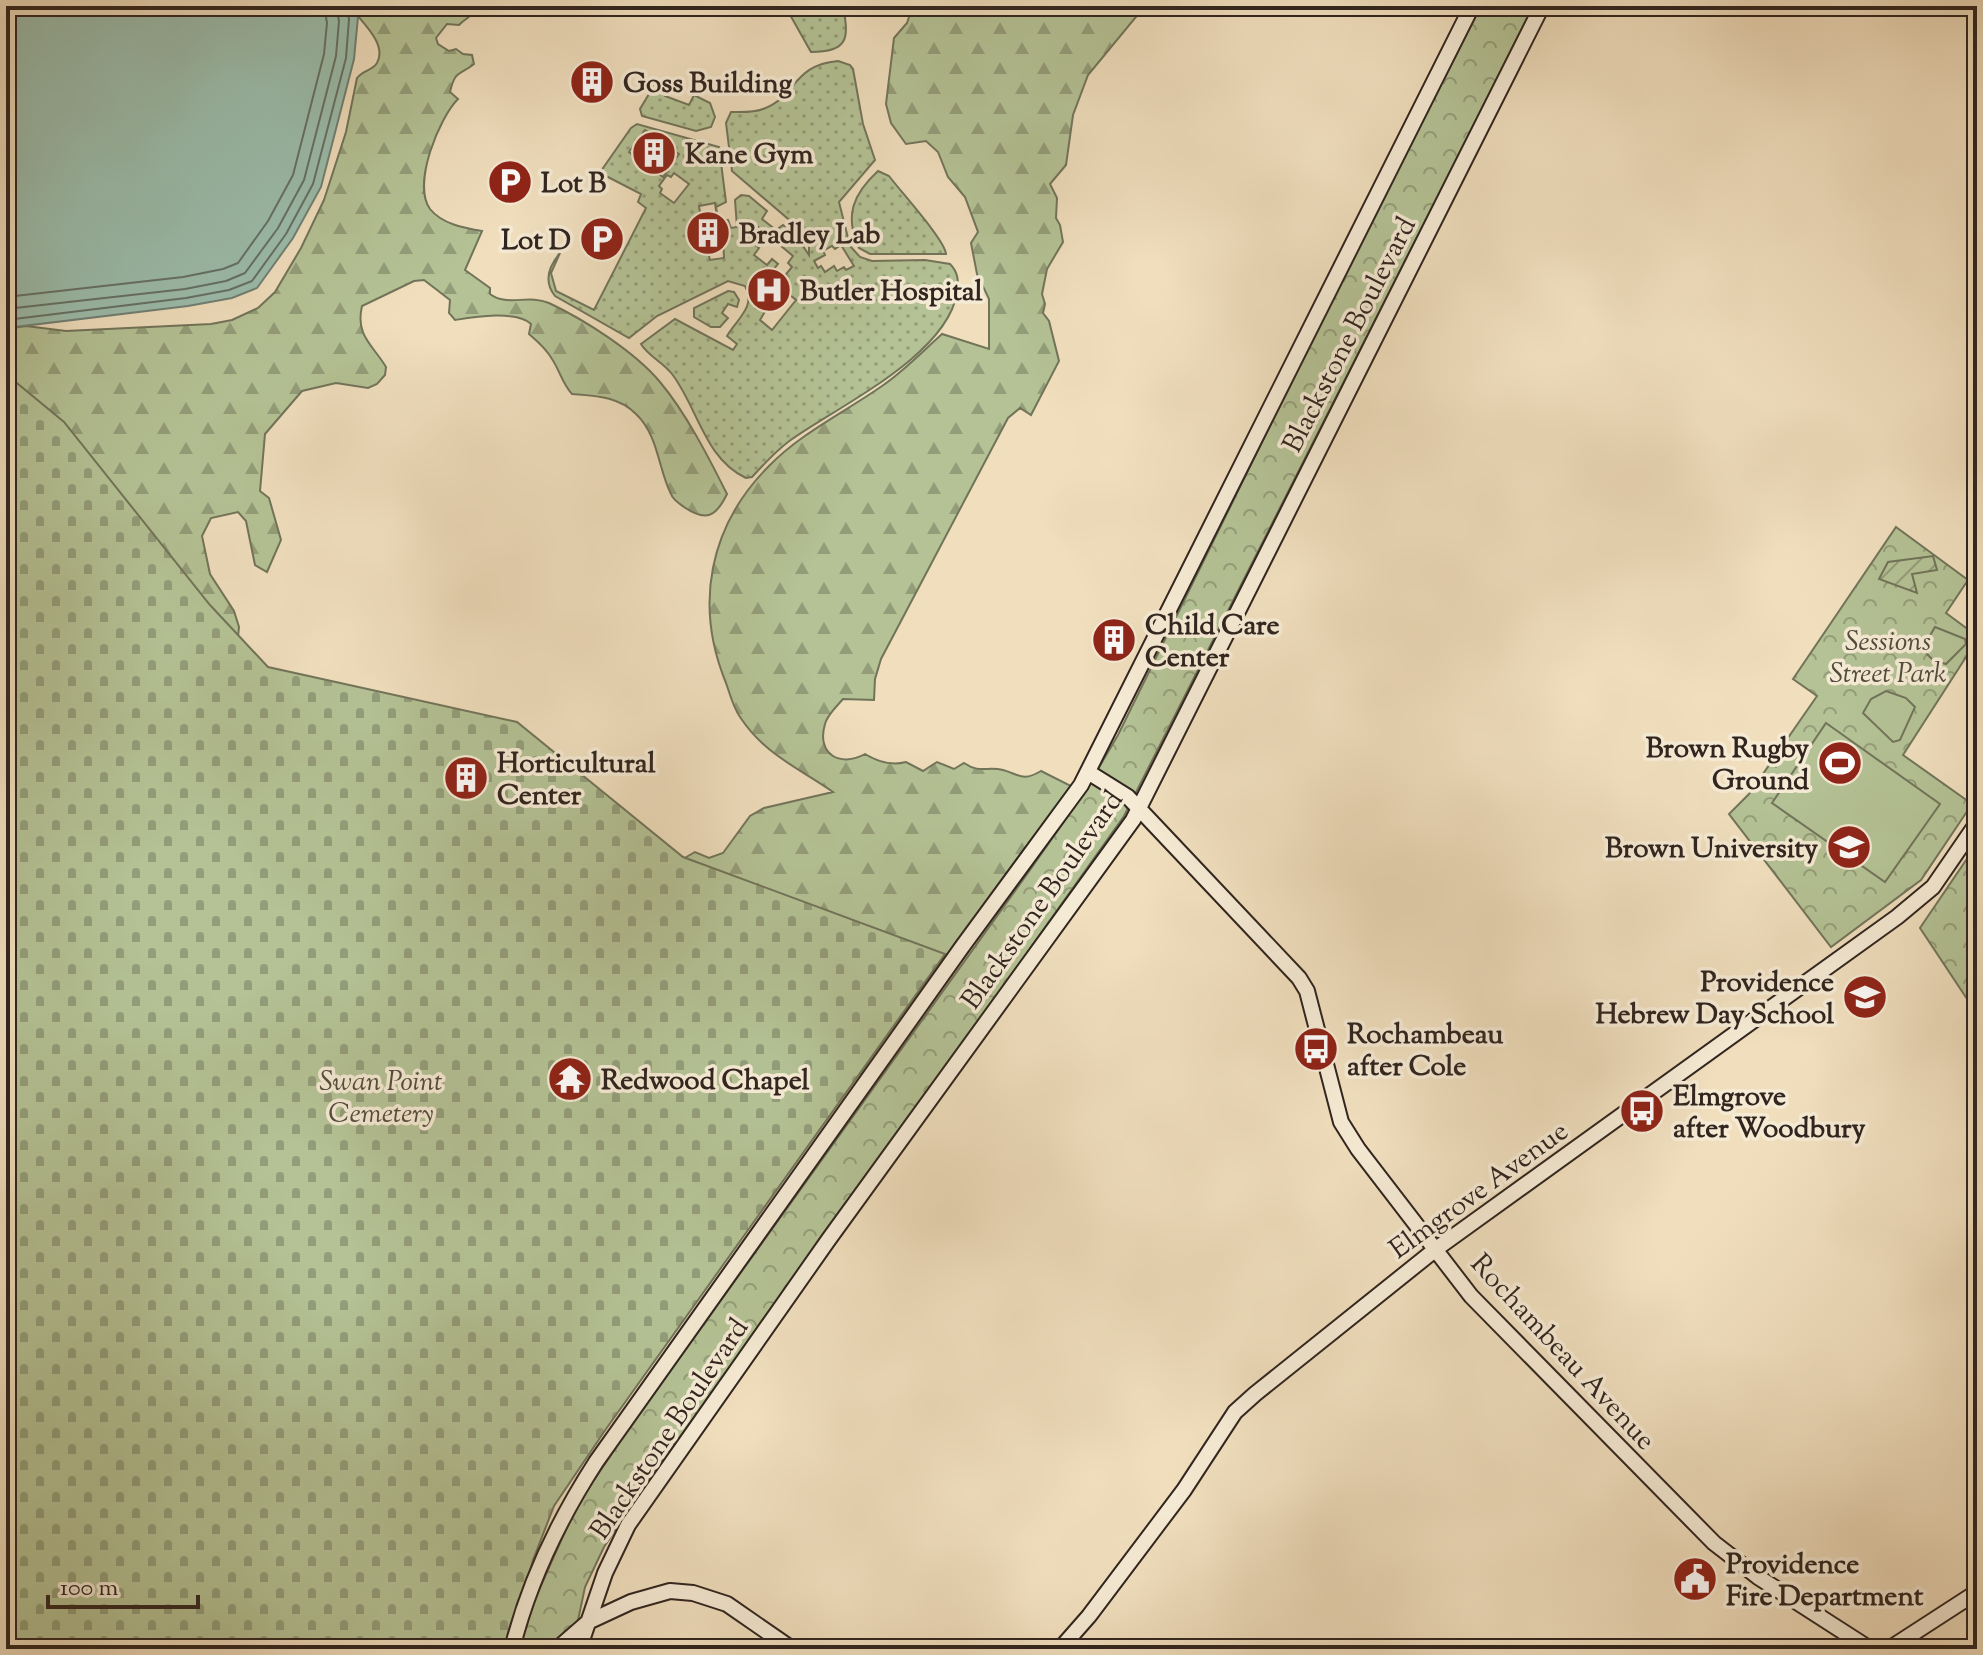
<svg xmlns="http://www.w3.org/2000/svg" width="1983" height="1655" font-family="'Sorts Mill Goudy',serif">
	<defs>
		<pattern id="grass-dots" width="8" height="8" patternUnits="userSpaceOnUse" patternTransform="scale(2)"><rect width="8" height="8" fill="#b4c295"/><path d="M2 2h.1M6 6h.1" fill="none" stroke="#939d79" stroke-width="1.8" stroke-linecap="round"/></pattern>
		<pattern id="forest-firs" width="22" height="20" patternUnits="userSpaceOnUse" patternTransform="scale(2)"><rect width="22" height="20" fill="#b4c295"/><path d="M5 1l3.5 6h-7zM16 11l3.5 6h-7z" fill="#939d79"/></pattern>
		<pattern id="cemetery-stones" width="16" height="16" patternUnits="userSpaceOnUse" patternTransform="scale(2)"><rect width="16" height="16" fill="#b4c295"/><path d="M2 7V4a2 2 0 0 1 4 0v3zM10 15v-3a2 2 0 0 1 4 0v3z" fill="#939d79"/></pattern>
		<pattern id="park-crowns" width="20" height="18" patternUnits="userSpaceOnUse" patternTransform="scale(2)"><rect width="20" height="18" fill="#b4c295"/><path d="M2 6a3 3 0 1 1 6 0M12 15a3 3 0 1 1 6 0" fill="none" stroke="#939d79"/></pattern>
		<pattern id="garden-furrows" width="10" height="10" patternUnits="userSpaceOnUse" patternTransform="scale(2)"><rect width="10" height="10" fill="#b4c295"/><path d="M-1 1l2-2M0 10L10 0M9 11l2-2" fill="none" stroke="#939d79"/></pattern>
	</defs>
	<rect width="100%" height="100%" fill="#f0debd"/>
	<filter id="stains"><feTurbulence type="fractalNoise" baseFrequency=".0025" numOctaves="4"/><feColorMatrix values="0 0 0 0 .2 0 0 0 0 .09 0 0 0 0 .02 0 0 0 .5 -.17"/></filter>
	<radialGradient id="worn" r=".72"><stop offset=".6" stop-color="#630" stop-opacity="0"/><stop offset="1" stop-color="#630" stop-opacity=".3"/></radialGradient>
	<path fill="url(#grass-dots)" stroke="#72745a" stroke-width="2" fill-rule="evenodd" d="M785,6h58c6,32 6,46 -32,46z
		M838,61l12,4 3,4 10,55 12,36 -36,42 11,44 10,11 12,4 53,-1 25,4c8,8 9,17 7,29 -11,64 -121,114 -169,149 -13,10 -25,23 -36,35l-6,1c-42,-20 -48,-70 -74,-104 -9,-12 -24,-18 -31,-30l34,-25 58,31 4,-6 -10,-8c9,-16 30,-30 18,-50l-17,-5 -71,35 -28,22 -74,-42c-12,-15 -6,-30 5,-43l-9,20 5,18 38,19 52,-102 -8,-6 3,-8 -35,-18 -9,6 -3,-1 37,-53 6,-4 82,23 7,55 -10,5 2,13h10l3,8 6,-1 -2,-27 6,-5 8,1 18,15 -5,8 14,11 7,-5 13,11 13,19v-12l-8,-13 -69,-59 -6,-48 5,-11c11,0 22,1 32,-3 34,-12 29,-44 75,-48zM645,130l10,6 2,-3 16,11 -3,4 9,6 -16,23 -34,-25zM674,173l15,11 -15,19 -14,-10 2,-4 -3,-3 8,-11 4,2zM715,203l3,22 -6,2 1,10 10,-1 1,22 -14,2 -7,-29 3,-1v-5l-4,1 -3,-20zM757,226l36,30 -5,7 4,4 -14,17 -10,-8 10,-12 -6,-5 -5,6 -13,-10 5,-7 -9,-7 -1,-4zM841,245l13,21 -8,4 -2,-3 -7,4 -3,-5 -9,6 -4,-6 -3,2 -4,-7 11,-6 -2,-4 9,-5 3,3zM784,290l12,10 -24,30 -12,-10 13,-22 4,1z
		M660,82l9,3 -4,11 24,9 5,-10 16,8 5,14 -4,10 -15,4 -54,-15 -2,-7 15,-25z
		M878,171l11,5c12,16 56,64 57,78h-76l-11,-6c-15,-32 -6,-54 19,-77z
		M728,291l6,1 5,8 -2,7 -9,-3 -6,9 6,5 -8,9h-9l-17,-10v-9z"/>
	<path fill="url(#forest-firs)" stroke="#72745a" stroke-width="2" d="M350,6h130c-5,8 -14,12 -21,19l-12,-1 -11,14 2,6 11,7 7,-2 7,5 9,1 2,9c-15,12 -19,6 -24,28l8,7c-19,19 -46,85 -28,110 12,15 34,19 52,22l-17,39 25,18v6c17,13 38,0 59,9 36,17 86,49 111,79 26,31 49,76 67,112 -11,23 -21,28 -43,13 -4,-3 -11,-7 -13,-13 -13,-25 -12,-58 -35,-80 -18,-18 -41,-18 -64,-20 -10,-11 -12,-23 -20,-35 -6,-11 -15,-18 -23,-25l2,-10c-14,-14 -57,-7 -76,-4l-6,-7 1,-13 -26,-20 -10,1 -52,25c-7,30 11,39 24,61l-1,8 -8,9 -9,4 -32,-5 -34,8 -37,43 -5,57 9,7 12,42 -14,32 -12,-7 -9,-44 -8,-9 -27,6 -9,18 8,38 24,37 5,16 -1,10 249,255 -481,-483v-80l20,-3 40,5 145,-7 21,-4 26,-12 17,-16 26,-44 23,-48 22,-68 11,-54c6,-8 15,-7 20,-15 11,-20 -17,-42 -27,-57z
		M918,6h227l-57,69 -15,40 -7,50 -16,19 7,14 -1,20 4,7 3,17 -16,27 -5,25 3,10 -2,9 6,8 10,40 -28,54 -11,-7 -12,10 -127,241 -6,20 -1,21 -31,-1c-6,7 -16,16 -18,25 -9,30 15,44 40,30 13,8 26,12 41,8l17,9 14,-9 17,7 10,-6c16,11 23,3 39,7 18,5 19,12 38,1l34,17 -208,291 -25,-18 -178,-191 31,-18 14,6 14,-5 27,-37 14,-8 69,-16c-34,-24 -68,-37 -93,-75 -7,-10 -10,-23 -14,-34 -32,-78 -17,-157 43,-217 32,-33 76,-54 113,-80 22,-15 40,-34 60,-52l47,15v-50l-12,-25 -6,-31 7,-11 -13,-35 -17,-20 -10,-25 -12,-11 -20,3 -15,-21 -5,-19 8,-66 13,-15 5,-15z"/>
	<path fill="url(#cemetery-stones)" stroke="#72745a" stroke-width="2" d="M6,374l58,48 146,183 58,62 249,55 166,135 262,97 -339,475 -52,77 -21,54 -25,89h-502z"/>
	<path fill="url(#park-crowns)" stroke="#72745a" stroke-width="2" d="M1481,6h53l-410,810 -367,517 -100,135 -53,79 -19,40 -13,62h-54l8,-30 50,-112 51,-76 403,-561 54,-77 34,-58 239,-486z
		M1896,527l72,53 -22,33 31,23v4l-74,115 69,49 -51,76 -90,67 -102,-133 20,-20 68,-98 -24,-17z
		M1977,844v170l-57,-86z"/>
	<path fill="url(#garden-furrows)" stroke="#72745a" stroke-width="2" d="M1933,556l4,14 -25,4 5,19 -38,-14 9,-17z"/>
	<path fill="#b4c295" stroke="#72745a" stroke-width="2" d="M1935,627l30,12 1,5 -20,20 -13,-4 -11,-11z
		M1886,691l20,7 9,9 -15,33 -7,2 -30,-29 8,-14z
		M1826,723l114,81 -55,78 -113,-79z"/>
	<path fill="#9bbdac" stroke="#718074" stroke-width="2" d="M6,6h347l5,11 -4,42 -33,128 -28,51 -36,50 -25,10 -44,8 -182,22z"/>
	<g fill="none" stroke-linecap="round" stroke-linejoin="round">
		<path stroke="#667166" stroke-width="2" d="M6,297l177,-20 40,-8 15,-6 30,-42 25,-46 31,-121 3,-31 -3,-17
			M6,309l179,-20 41,-8 19,-8 33,-45 26,-48 32,-124 3,-35 -3,-15
			M6,320l180,-22 43,-8 23,-9 34,-47 27,-50 33,-126 3,-39 -3,-13"/>
		<g stroke="#31251f" stroke-width="18">
			<path id="secondary" d="M1088,772l40,25 171,181 8,13 34,131 17,27 113,147 243,247 44,34 112,72
				M512,1649c17,-68 46,-128 84,-187l366,-515 119,-162 391,-779
				M557,1649l31,-27 43,-20 39,-11 23,2 34,11 65,45
				M579,1649l26,-76 23,-48 201,-286 304,-419 409,-814
				M1060,1649l29,-33 95,-126 51,-78 20,-18 181,-145 461,-332 36,-30 44,-64
				M1889,1649l88,-57"/>
		</g>
		<use href="#secondary" stroke="#f5ead4" stroke-width="14"/>
	</g>
	<defs>
		<g id="building-disc" transform="scale(2.3)"><circle r="9.5" fill="#8f2418" stroke="#f5ead4"/><path d="M-4-6H4V6H1V3H-1V6H-4ZM-2.5-4.3h1.7v1.8h-1.7ZM.8-4.3h1.7v1.8H.8ZM-2.5-1h1.7V.8h-1.7ZM.8-1h1.7V.8H.8Z" fill="#fff"/></g>
		<g id="parking-disc" transform="scale(2.3)"><circle r="9.5" fill="#8f2418" stroke="#f5ead4"/><path d="M-3.5-5.5H1a3.5 3.5 0 0 1 0 7H-1V5.5H-3.5ZM-1-3.4V-.6H.8a1.4 1.4 0 0 0 0-2.8Z" fill="#fff"/></g>
		<g id="hospital-disc" transform="scale(2.3)"><circle r="9.5" fill="#8f2418" stroke="#f5ead4"/><path d="M-5-5h3v3.5h4V-5h3V5h-3V1.5h-4V5h-3Z" fill="#fff"/></g>
		<g id="stadium-disc" transform="scale(2.3)"><circle r="9.5" fill="#8f2418" stroke="#f5ead4"/><path d="M0-5a6.5 5 0 1 0 0 10a6.5 5 0 1 0 0-10ZM-3.5-1.8h7v3.6h-7Z" fill="#fff"/></g>
		<g id="university-disc" transform="scale(2.3)"><circle r="9.5" fill="#8f2418" stroke="#f5ead4"/><path d="M0-5L7-2L0 1L-7-2ZM-4 1L0 2.5L4 1V4Q0 6-4 4Z" fill="#fff"/></g>
		<g id="school-disc" transform="scale(2.3)"><circle r="9.5" fill="#8f2418" stroke="#f5ead4"/><path d="M0-5L7-2L0 1L-7-2ZM-4 1L0 2.5L4 1V4Q0 6-4 4Z" fill="#fff"/></g>
		<g id="bus-disc" transform="scale(2.3)"><circle r="9.5" fill="#8f2418" stroke="#f5ead4"/><path d="M-5-6H5V4H4V6H2V4H-2V6H-4V4H-5ZM-3.5-4V0h7V-4ZM-3.5 1.2v1.5H-2V1.2ZM2 1.2v1.5H3.5V1.2Z" fill="#fff"/></g>
		<g id="temple-disc" transform="scale(2.3)"><circle r="9.5" fill="#8f2418" stroke="#f5ead4"/><path d="M0-6L5-2H3V0L6.5 2.5H4V6H1.5V3h-3V6H-4V2.5H-6.5L-3 0V-2H-5Z" fill="#fff"/></g>
		<g id="civic-disc" transform="scale(2.3)"><circle r="9.5" fill="#8f2418" stroke="#f5ead4"/><path d="M-.6-6.5H3V-4.5H.6V-3L4-1V1h2V6H-6V1h2V-1L-.6-3ZM-1.2 2.5V6h2.4V2.5Z" fill="#fff"/></g>
	</defs>
	<g fill-rule="evenodd">
		<use href="#building-disc" x="592" y="82"/>
		<use href="#building-disc" x="654" y="153"/>
		<use href="#parking-disc" x="510" y="182"/>
		<use href="#building-disc" x="708" y="233"/>
		<use href="#parking-disc" x="602" y="239"/>
		<use href="#hospital-disc" x="769" y="290"/>
		<use href="#building-disc" x="1114" y="640"/>
		<use href="#stadium-disc" x="1840" y="763"/>
		<use href="#building-disc" x="466" y="778"/>
		<use href="#university-disc" x="1849" y="847"/>
		<use href="#school-disc" x="1865" y="997"/>
		<use href="#bus-disc" x="1316" y="1049"/>
		<use href="#temple-disc" x="570" y="1079"/>
		<use href="#bus-disc" x="1642" y="1111"/>
		<use href="#civic-disc" x="1695" y="1579"/>
	</g>
	<g text-anchor="middle" stroke-width="7" stroke-linejoin="round" paint-order="stroke">
		<g font-size="28" font-weight="bold" fill="#31251f" stroke="#f5ead4" text-anchor="start">
			<text x="623" y="92">Goss Building</text>
			<text x="685" y="163">Kane Gym</text>
			<text x="541" y="192">Lot B</text>
			<text x="739" y="243">Bradley Lab</text>
			<text x="571" y="249" text-anchor="end">Lot D</text>
			<text x="800" y="300">Butler Hospital</text>
			<text x="1145" y="634">Child Care<tspan x="1145" dy="32">Center</tspan></text>
			<text x="1809" y="757" text-anchor="end">Brown Rugby<tspan x="1809" dy="32">Ground</tspan></text>
			<text x="497" y="772">Horticultural<tspan x="497" dy="32">Center</tspan></text>
			<text x="1818" y="857" text-anchor="end">Brown University</text>
			<text x="1834" y="991" text-anchor="end">Providence<tspan x="1834" dy="32">Hebrew Day School</tspan></text>
			<text x="1347" y="1043">Rochambeau<tspan x="1347" dy="32">after Cole</tspan></text>
			<text x="601" y="1089">Redwood Chapel</text>
			<text x="1673" y="1105">Elmgrove<tspan x="1673" dy="32">after Woodbury</tspan></text>
			<text x="1726" y="1573">Providence<tspan x="1726" dy="32">Fire Department</tspan></text>
		</g>
		<g font-size="28" fill="#31251f" stroke="#f5ead4">
			<text transform="translate(1348 334) rotate(-63)" y="10">Blackstone Boulevard</text>
			<text transform="translate(1041 899) rotate(-55)" y="10">Blackstone Boulevard</text>
			<text transform="translate(1478 1189) rotate(-36)" y="10">Elmgrove Avenue</text>
			<text transform="translate(1564 1351) rotate(47)" y="10">Rochambeau Avenue</text>
			<text transform="translate(668 1428) rotate(-56)" y="10">Blackstone Boulevard</text>
		</g>
		<g font-size="28" font-style="italic" fill="#524c3c" stroke="#f5ead4">
			<text x="1888" y="650">Sessions<tspan x="1888" dy="32">Street Park</tspan></text>
			<text x="381" y="1090">Swan Point<tspan x="381" dy="32">Cemetery</tspan></text>
		</g>
	</g>
	<rect width="1983" height="1655" fill="none" stroke="#f0debd" stroke-width="32"/>
	<rect x="8" y="8" width="1967" height="1639" fill="none" stroke="#31251f" stroke-width="4"/>
	<rect x="16" y="16" width="1951" height="1623" fill="none" stroke="#31251f" stroke-width="2"/>
	<path d="M48 1595v12h150v-12" fill="none" stroke="#31251f" stroke-width="4"/>
	<text x="60" y="1595" font-size="24" fill="#31251f" stroke="#f5ead4" stroke-width="6" paint-order="stroke">100 m</text>
	<rect width="100%" height="100%" filter="url(#stains)"/>
	<rect width="100%" height="100%" fill="url(#worn)"/>
</svg>
